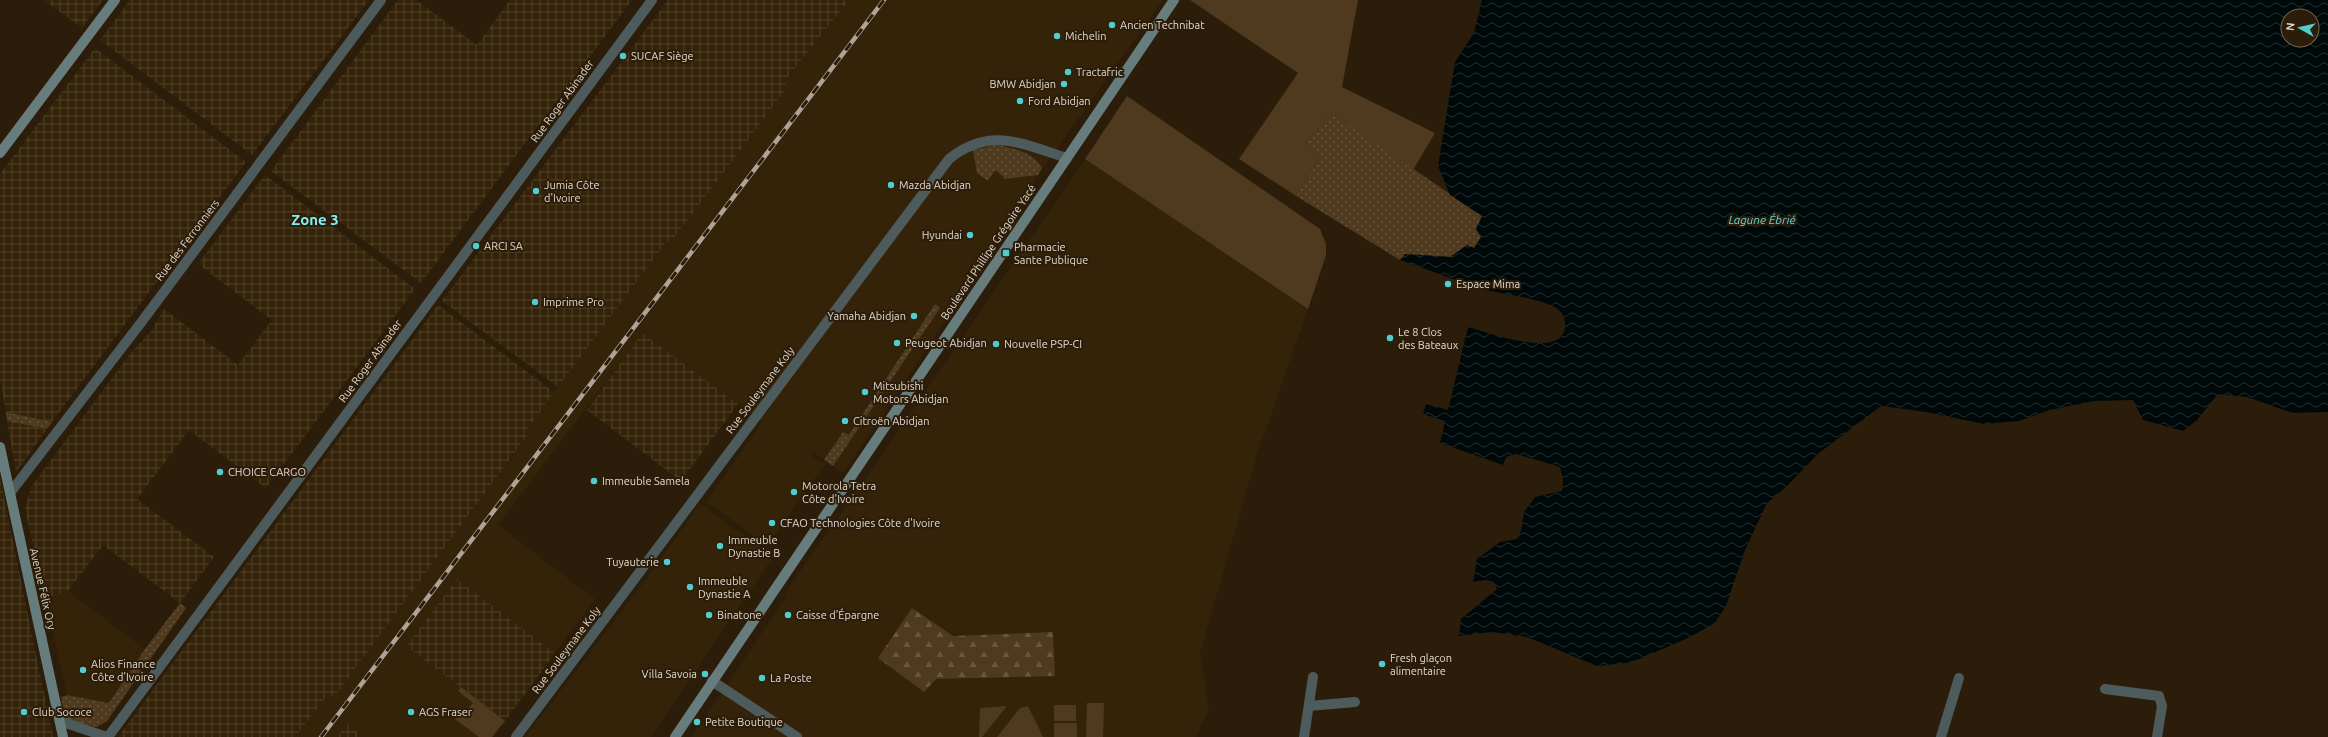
<svg xmlns="http://www.w3.org/2000/svg" width="2328" height="737" font-family="Ubuntu,sans-serif">
	<defs>
		<pattern id="industrial-grid" width="8" height="8" patternUnits="userSpaceOnUse"><rect width="8" height="8" fill="#342308"/><path d="M0 4h8M4 0v8" fill="none" stroke="#51422b"/></pattern>
		<pattern id="grass-dots" width="8" height="8" patternUnits="userSpaceOnUse"><rect width="8" height="8" fill="#4f3a1f"/><path d="M2 2h.1M6 6h.1" fill="none" stroke="#68563e" stroke-width="1.8" stroke-linecap="round"/></pattern>
		<pattern id="forest-firs" width="22" height="20" patternUnits="userSpaceOnUse"><rect width="22" height="20" fill="#4f3a1f"/><path d="M5 1l3.5 6h-7zM16 11l3.5 6h-7z" fill="#68563e"/></pattern>
		<pattern id="water-waves" width="16" height="10" patternUnits="userSpaceOnUse"><rect width="16" height="10" fill="#00090a"/><path d="M0 5q4-4 8 0t8 0" fill="none" stroke="#252c2c"/></pattern>
	</defs>
	<rect width="100%" height="100%" fill="#2b1d0a"/>
	<path fill="#342308" d="M849,0h314l-125,175 -34,59 -161,239 -30,-21 -3,3 15,9 -57,81 -62,-43 56,-80 -120,-88 -144,191 97,74 -40,54 -98,-74 -51,66 99,76 -13,16h-129l-16,-12 -10,12h-42l34,-44 5,3 193,-259 -4,-3 60,-81 84,-112 3,2 60,-79 58,-78 -4,-4z
		M1085,159l223,150 -50,142 -58,202 9,56 -13,28h-504l94,-140 -2,-2 47,-69 1,1z
		M700,503l73,54 -122,180h-126l123,-160z
		M68,591l77,58 -36,54 -42,-8 -22,-97z"/>
	<path fill="url(#industrial-grid)" d="M44,0h59l-21,28z
		M130,0h239l-117,155 -152,-115z
		M398,0h18l61,45 33,-45h122l-211,283 -150,-112z
		M668,0h181l-65,82 4,4 -58,78 -60,79 -3,-2 -109,146 -116,-86z
		M95,48l151,114 -194,260 -46,-10 -6,-33v-205z
		M265,175l150,114 -149,199 -77,-58 -52,69 77,58 -34,46 -77,-58 -35,46 -23,7 -20,-89 6,-22 99,-133 21,-23 13,-22 74,56 34,-45 -74,-56z
		M438,305l116,87 -30,42 3,2 -193,261 -5,-4 -34,44h-177z
		M642,333l96,71 -57,77 -94,-71z
		M7,421l40,8 -31,43z
		M0,476l4,22 49,239h-53z
		M457,579l98,74 -50,68 -99,-75z
		M347,724l16,13h-26z"/>
	<path fill="url(#grass-dots)" d="M1332,113l150,103v21l-8,11 -7,-3 -16,12 -45,-3 -6,6 -104,-64 23,-37 -13,-16z
		M996,145c16,3 38,7 46,23l-4,7 -35,4 1,-2 -9,-7 -7,11 -11,-8 -4,-23z
		M935,304l5,4 -107,158 -9,-6 19,-28 6,3z
		M6,412l46,10 -5,7 -40,-8z
		M180,603l6,5 -79,113 -10,6 -28,-6 -5,-8 -3,-16 6,-2 42,8 36,-54z"/>
	<path fill="url(#forest-firs)" d="M912,608l41,28 100,-4 2,44 -119,3 -12,13 -46,-34z"/>
	<path fill="#4f3a1f" d="M1190,0h168l-16,87 93,46 -22,37 -81,-57 -26,30 13,16 -23,37 -57,-37 59,-86z
		M1127,96l193,133 6,15v11l-18,54 -223,-150z
		M461,687l44,34 -13,16h-13l-24,-18 9,-11 3,2 6,-7 -15,-12z
		M1087,703h17l-1,34h-17z
		M1054,705h22v16h-22z
		M1007,706l-25,31h-3l1,-29z
		M1028,706l15,31h-46l23,-29z
		M1054,723h23v14h-23z"/>
	<path fill="url(#water-waves)" fill-rule="evenodd" d="M1482,0h846v412l-36,1 -45,-16 -29,-3 -21,26 -14,11 -40,-11 -10,-20 -38,1 -45,9 -31,11 -35,3 -58,-12 -45,-6 -62,47 -32,33 -20,17 -22,47 -19,56 -12,18 -26,14 -46,20 -16,5 -29,3 -70,-29 -35,-5 -33,4 2,-17 36,-30 -3,-7 -8,-2 -13,2 4,-23 23,-17 17,-3 4,-8 3,-19 11,-15 27,-6 1,-12 -3,-12 -44,-13 -10,3 -3,8 -63,-22 5,-22 -22,-7 3,-10 22,6 20,-83c20,5 92,33 97,1 1,-6 -1,-13 -5,-17 -14,-13 -62,-17 -82,-23 -26,-9 -51,-19 -78,-28l5,-6 45,3 17,-12 7,3 7,-11 -5,-8 6,-13 -32,-21 -12,-29 17,-104 19,-29zM2288,16h24v24h-24z"/>
	<g fill="none" stroke-linecap="round" stroke-linejoin="round">
		<path stroke="#4e5b5c" stroke-width="10" d="M10,493l130,-169 241,-324
			M712,681l85,56
			M2105,689l54,7 3,10 -5,31
			M1309,706l46,-4
			M60,721l47,16
			M108,737l544,-737
			M516,737l433,-578c41,-33 74,-15 118,-1
			M1304,737l9,-60
			M1941,737l18,-59"/>
		<path stroke="#677d7d" stroke-width="10" d="M0,153l115,-153
			M0,447l63,290
			M675,737l499,-737"/>
		<g stroke="#aea396" stroke-width="4.5">
			<path id="rail" d="M321,737l563,-737"/>
		</g>
		<use href="#rail" stroke="#2b1d0a" stroke-width="3" stroke-dasharray="9" stroke-linecap="butt"/>
	</g>
	<g fill="#52cdcf" stroke="#2b1d0a" stroke-width="1.5">
		<circle cx="1112" cy="25" r="4"/>
		<circle cx="1057" cy="36" r="4"/>
		<circle cx="623" cy="56" r="4"/>
		<circle cx="1068" cy="72" r="4"/>
		<circle cx="1064" cy="84" r="4"/>
		<circle cx="1020" cy="101" r="4"/>
		<circle cx="891" cy="185" r="4"/>
		<circle cx="536" cy="191" r="4"/>
		<circle cx="970" cy="235" r="4"/>
		<circle cx="476" cy="246" r="4"/>
		<rect x="1002" y="249" width="8" height="8" rx="2"/>
		<circle cx="1448" cy="284" r="4"/>
		<circle cx="535" cy="302" r="4"/>
		<circle cx="914" cy="316" r="4"/>
		<circle cx="1390" cy="338" r="4"/>
		<circle cx="897" cy="343" r="4"/>
		<circle cx="996" cy="344" r="4"/>
		<circle cx="865" cy="392" r="4"/>
		<circle cx="845" cy="421" r="4"/>
		<circle cx="220" cy="472" r="4"/>
		<circle cx="594" cy="481" r="4"/>
		<circle cx="794" cy="492" r="4"/>
		<circle cx="772" cy="523" r="4"/>
		<circle cx="720" cy="546" r="4"/>
		<circle cx="667" cy="562" r="4"/>
		<circle cx="690" cy="587" r="4"/>
		<circle cx="709" cy="615" r="4"/>
		<circle cx="788" cy="615" r="4"/>
		<circle cx="1382" cy="664" r="4"/>
		<circle cx="83" cy="670" r="4"/>
		<circle cx="705" cy="674" r="4"/>
		<circle cx="762" cy="678" r="4"/>
		<circle cx="24" cy="712" r="4"/>
		<circle cx="411" cy="712" r="4"/>
		<circle cx="697" cy="722" r="4"/>
	</g>
	<g text-anchor="middle" stroke-width="4" stroke-linejoin="round" paint-order="stroke">
		<g font-size="11" fill="#e1d7cc" stroke="#2b1d0a" text-anchor="start">
			<text x="1120" y="29">Ancien Technibat</text>
			<text x="1065" y="40">Michelin</text>
			<text x="631" y="60">SUCAF Siège</text>
			<text x="1076" y="76">Tractafric</text>
			<text x="1056" y="88" text-anchor="end">BMW Abidjan</text>
			<text x="1028" y="105">Ford Abidjan</text>
			<text x="544" y="189">Jumia Côte<tspan x="544" dy="13">d'Ivoire</tspan></text>
			<text x="899" y="189">Mazda Abidjan</text>
			<text x="962" y="239" text-anchor="end">Hyundai</text>
			<text x="484" y="250">ARCI SA</text>
			<text x="1014" y="251">Pharmacie<tspan x="1014" dy="13">Sante Publique</tspan></text>
			<text x="1456" y="288">Espace Mima</text>
			<text x="543" y="306">Imprime Pro</text>
			<text x="906" y="320" text-anchor="end">Yamaha Abidjan</text>
			<text x="1398" y="336">Le 8 Clos<tspan x="1398" dy="13">des Bateaux</tspan></text>
			<text x="905" y="347">Peugeot Abidjan</text>
			<text x="1004" y="348">Nouvelle PSP-CI</text>
			<text x="873" y="390">Mitsubishi<tspan x="873" dy="13">Motors Abidjan</tspan></text>
			<text x="853" y="425">Citroën Abidjan</text>
			<text x="228" y="476">CHOICE CARGO</text>
			<text x="602" y="485">Immeuble Samela</text>
			<text x="802" y="490">Motorola Tetra<tspan x="802" dy="13">Côte d'Ivoire</tspan></text>
			<text x="780" y="527">CFAO Technologies Côte d'Ivoire</text>
			<text x="728" y="544">Immeuble<tspan x="728" dy="13">Dynastie B</tspan></text>
			<text x="659" y="566" text-anchor="end">Tuyauterie</text>
			<text x="698" y="585">Immeuble<tspan x="698" dy="13">Dynastie A</tspan></text>
			<text x="717" y="619">Binatone</text>
			<text x="796" y="619">Caisse d'Épargne</text>
			<text x="1390" y="662">Fresh glaçon<tspan x="1390" dy="13">alimentaire</tspan></text>
			<text x="91" y="668">Alios Finance<tspan x="91" dy="13">Côte d’Ivoire</tspan></text>
			<text x="697" y="678" text-anchor="end">Villa Savoia</text>
			<text x="770" y="682">La Poste</text>
			<text x="32" y="716">Club Sococe</text>
			<text x="419" y="716">AGS Fraser</text>
			<text x="705" y="726">Petite Boutique</text>
		</g>
		<g font-size="11" fill="#e1d7cc" stroke="#2b1d0a">
			<text transform="translate(562 101) rotate(-54)" y="4">Rue Roger Abinader</text>
			<text transform="translate(187 240) rotate(-53)" y="4">Rue des Ferronniers</text>
			<text transform="translate(988 252) rotate(-56)" y="4">Boulevard Phillipe Grégoire Yacé</text>
			<text transform="translate(370 361) rotate(-54)" y="4">Rue Roger Abinader</text>
			<text transform="translate(760 390) rotate(-53)" y="4">Rue Souleymane Koly</text>
			<text transform="translate(43 589) rotate(77)" y="4">Avenue Félix Ory</text>
			<text transform="translate(566 650) rotate(-53)" y="4">Rue Souleymane Koly</text>
		</g>
		<g font-size="12" font-style="italic" fill="#61d3d5" stroke="#2b1d0a">
			<text x="1762" y="224">Lagune Ébrié</text>
		</g>
		<g font-size="15" font-weight="bold" fill="#83eff1" stroke="#2b1d0a">
			<text x="315" y="225">Zone 3</text>
		</g>
	</g>
	<g transform="translate(2300 28) rotate(278)"><circle r="19" fill="#2b1d0a" stroke="#746758"/>
	<path d="M0-3L7 15L0 10L-7 15Z" fill="#52cdcf"/>
	<text y="-6" font-size="11" font-weight="bold" text-anchor="middle" fill="#e1d7cc">N</text>
	</g>
</svg>
